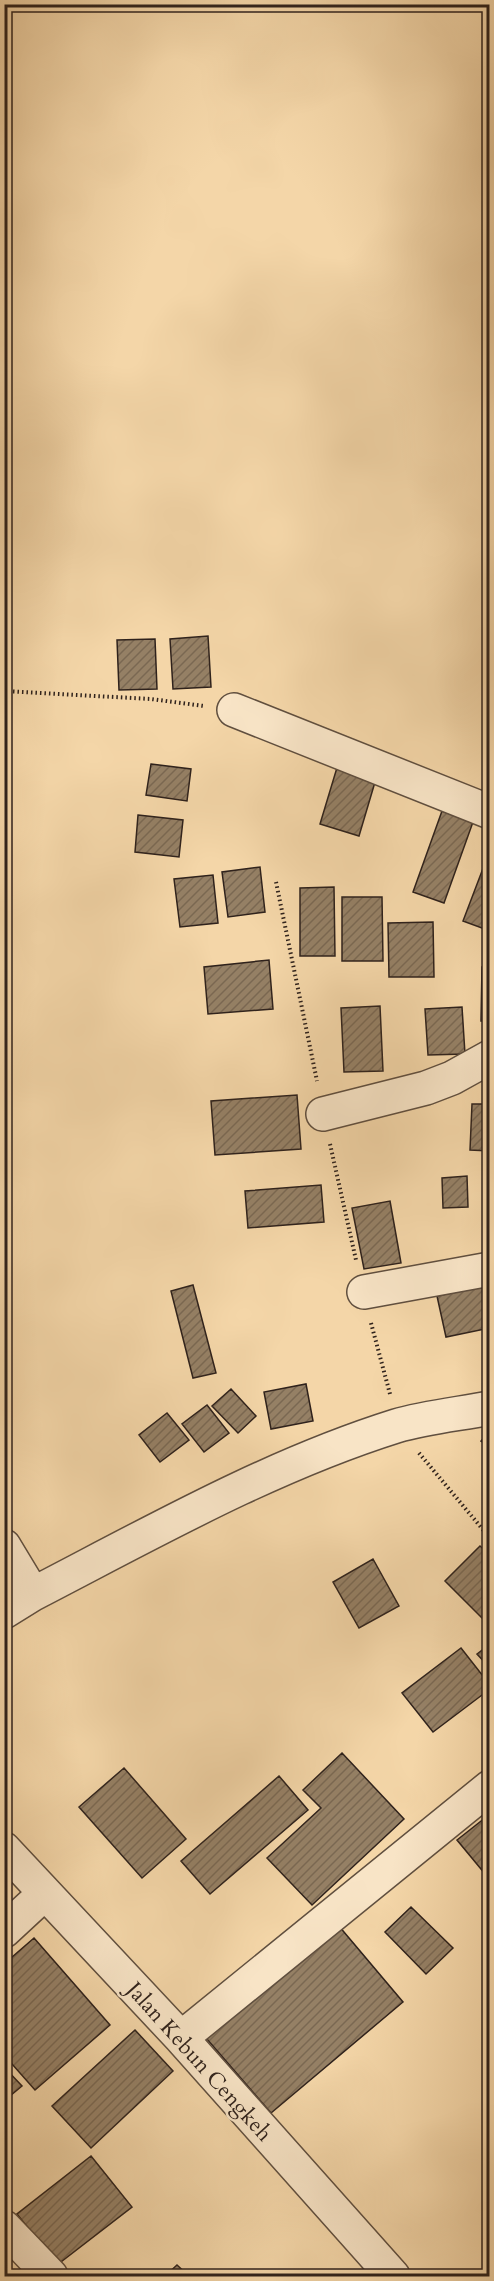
<svg xmlns="http://www.w3.org/2000/svg" width="494" height="2281" font-family="Cardo,serif">
	<defs>
		<pattern id="building-hatch" width="6" height="6" patternUnits="userSpaceOnUse" patternTransform="scale(1.5)"><rect width="6" height="6" fill="#958065"/><path d="M-1 1l2-2M0 6l6-6M5 7l2-2" fill="none" stroke="#7a6852"/></pattern>
	</defs>
	<rect width="100%" height="100%" fill="#f4d6a8"/>
	<filter id="stains"><feTurbulence type="fractalNoise" baseFrequency=".00333" numOctaves="4"/><feColorMatrix values="0 0 0 0 .2 0 0 0 0 .09 0 0 0 0 .02 0 0 0 .5 -.17"/></filter>
	<radialGradient id="worn" r=".72"><stop offset=".6" stop-color="#630" stop-opacity="0"/><stop offset="1" stop-color="#630" stop-opacity=".3"/></radialGradient>
	<path fill="url(#building-hatch)" stroke="#2f221c" stroke-width="1.5" d="M208,636l3,51 -38,2 -3,-50z
		M155,639l2,50 -38,1 -2,-50z
		M339,761l39,11 -19,64 -39,-12z
		M151,764l40,5 -4,32 -41,-6z
		M442,811l31,11 -29,81 -31,-11z
		M138,815l45,5 -4,37 -44,-5z
		M490,850v81l-27,-10z
		M260,867l5,45 -37,5 -6,-45z
		M213,875l5,48 -38,4 -6,-48z
		M334,887l1,69h-35v-68z
		M342,897h40l1,64h-41z
		M433,922l1,55h-45l-1,-54z
		M269,960l4,49 -65,5 -4,-47z
		M482,967h8v54h-9z
		M380,1006l3,65 -39,1 -3,-64z
		M462,1007l3,47 -37,1 -3,-46z
		M297,1095l4,54 -86,6 -4,-54z
		M472,1104h18v47l-20,-1z
		M484,1167h6v51z
		M467,1176l1,31 -25,1 -1,-30z
		M321,1185l3,37 -76,6 -3,-37z
		M390,1201l11,62 -37,6 -12,-61z
		M193,1285l23,88 -23,5 -22,-87z
		M490,1285v43l-44,9 -9,-41z
		M306,1384l7,37 -42,8 -7,-37z
		M231,1389l25,27 -18,17 -26,-27z
		M207,1405l22,28 -25,19 -22,-28z
		M167,1413l22,27 -29,22 -21,-27z
		M490,1431v16l-9,-6z
		M480,1546l10,9v59l-6,6 -39,-39z
		M373,1559l26,47 -40,22 -26,-46z
		M490,1644v24l-13,-14z
		M461,1648l29,37v4l-57,43 -31,-39z
		M342,1753l62,66 -92,86 -45,-47 54,-50 -18,-18z
		M124,1768l62,71 -44,39 -63,-71z
		M279,1776l29,34 -98,84 -29,-33z
		M490,1814v66l-33,-40z
		M411,1907l42,41 -27,26 -41,-42z
		M333,1919l70,83 -132,111 -71,-82z
		M34,1938l76,87 -75,65 -31,-35v-91z
		M135,2030l38,41 -82,77 -39,-42z
		M4,2067l18,19 -18,15z
		M91,2156l41,51 -75,58 -40,-51z
		M177,2265l12,11h-24z"/>
	<g fill="none" stroke-linecap="round" stroke-linejoin="round">
		<g stroke="#604f3f" stroke-width="36">
			<path id="minor" d="M234,710l256,102
				M323,1114l103,-26 26,-10 38,-21
				M364,1292l126,-23
				M4,1546l29,48
				M4,1612l29,-18c118,-61 236,-128 363,-168 30,-9 63,-12 94,-18
				M4,1849l177,189 212,238
				M4,1931l41,-38
				M181,2038l309,-251
				M4,2227l47,49"/>
		</g>
		<path stroke="#2f221c" stroke-width="4" stroke-dasharray="1.5 3" stroke-linecap="butt" d="M4,691l147,8 53,7
			M276,882l41,199
			M330,1144l26,116
			M371,1323l19,71
			M419,1453l71,85"/>
		<use href="#minor" stroke="#f8e4c6" stroke-width="33"/>
	</g>
	<g text-anchor="middle" stroke-width="5" stroke-linejoin="round" paint-order="stroke">
		<g font-size="22" fill="#2f221c" stroke="#f8e4c6">
			<text transform="translate(200 2061) rotate(48)" y="8">Jalan Kebun Cengkeh</text>
		</g>
	</g>
	<rect width="494" height="2281" fill="none" stroke="#f4d6a8" stroke-width="24"/>
	<rect x="6" y="6" width="482" height="2269" fill="none" stroke="#2f221c" stroke-width="3"/>
	<rect x="12" y="12" width="470" height="2257" fill="none" stroke="#2f221c" stroke-width="1.5"/>
	<rect width="100%" height="100%" filter="url(#stains)"/>
	<rect width="100%" height="100%" fill="url(#worn)"/>
</svg>
